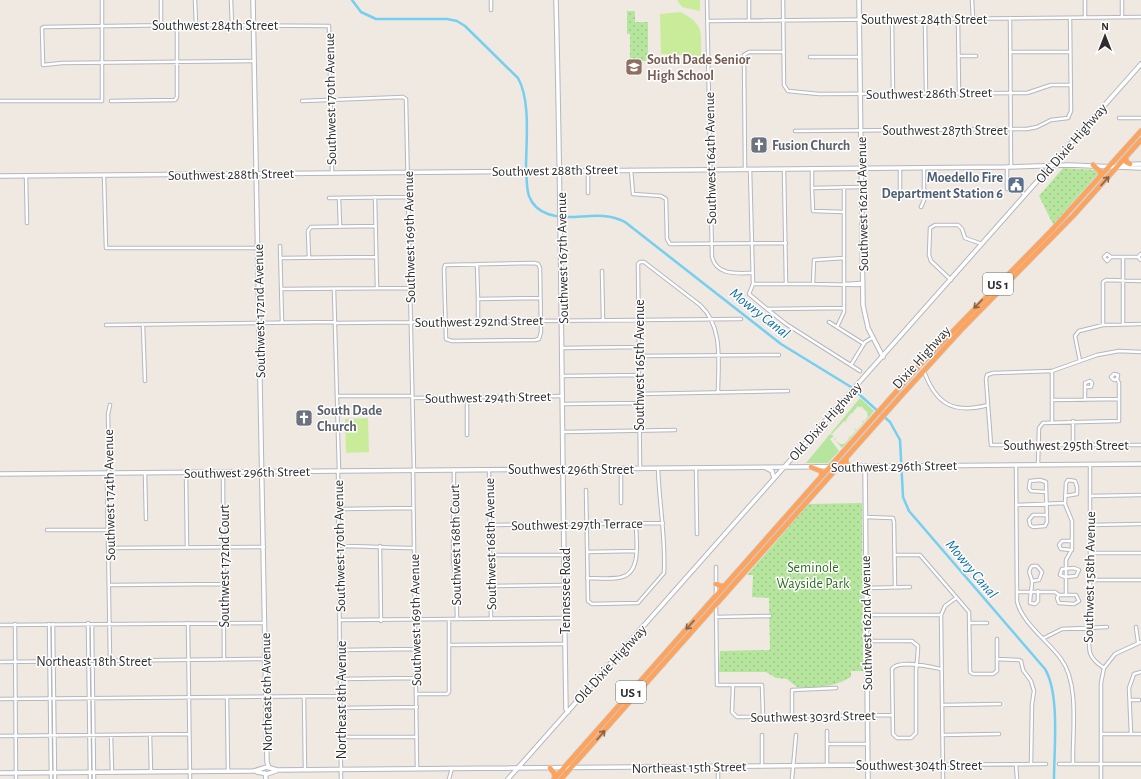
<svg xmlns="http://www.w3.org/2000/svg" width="1141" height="779" font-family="'Alegreya Sans',sans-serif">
	<defs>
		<pattern id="park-dots" width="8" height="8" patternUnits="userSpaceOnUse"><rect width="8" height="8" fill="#b6e59e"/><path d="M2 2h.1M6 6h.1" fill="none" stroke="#9dc588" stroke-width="1.8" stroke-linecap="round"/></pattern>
	</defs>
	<rect width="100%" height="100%" fill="#efe9e1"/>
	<path fill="#b6e59e" d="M860,398l14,13 -32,37 -8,-9 2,-1 -1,2 5,4h4l5,-5 -2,-2 2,1 7,-7 -2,-2 3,1 6,-7 -1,-3 2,2 4,-6 -1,-2 1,-1 -7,-7 -1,2 -2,-2 -5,6 1,1h-3l-5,7v2l-2,-1 -12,13 -1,-1z
		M830,434l4,2 -4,3 9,12 -11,12h-22z"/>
	<path fill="url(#park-dots)" d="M627,11h8v11h13v39h-18v-27h-3z
		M1063,168l32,2 3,1v3l-45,50 -14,-28z
		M862,503l1,168h-12v6c-19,11 -32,10 -54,10l-10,-8 -11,-1 -10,-6h-47l1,-21 50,-1 -1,-52 -17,-1 1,-22h-6l62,-71z"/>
	<path fill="#c9ec9a" d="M677,0h23v11l-18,-4z
		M681,12c23,13 20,19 20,44l-40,-2 -1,-40z
		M368,418l1,34 -23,1 -1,-34z"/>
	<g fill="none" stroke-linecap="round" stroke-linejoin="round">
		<path stroke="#75cff0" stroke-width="2.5" d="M352,0l9,12 15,7h71l10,2 8,5 53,52c13,23 8,64 8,91 1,8 0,18 3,27 3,8 10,15 19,18 24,9 51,-6 77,8l156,122 70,43 39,35 10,18 3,57 6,14 136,158c15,25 9,80 9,110"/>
		<g stroke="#b4b7c1" stroke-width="4.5">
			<path id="street" d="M161,0v25
				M195,0l1,25
				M231,0l1,25
				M491,0v10
				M707,0l5,257c5,19 25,16 40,16
				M749,0v20
				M783,0l1,85 4,6 31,3 208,-1 24,-8h20
				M972,0l1,19
				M1085,0v18
				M1122,0v17
				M1010,18l1,149
				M892,19l1,75
				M925,19l1,74
				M958,19l1,74
				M708,21l433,-4
				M1010,52h60
				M959,56h17
				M810,57h49
				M254,61l-192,2 -19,2 -1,-37 2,-1 133,-2 152,1 3,147
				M0,101h102v-101
				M111,101l64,-1 2,-3v-72
				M302,101l101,-4 3,2 8,372
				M1119,118h22
				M795,131l232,-2 10,-2 14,-7 17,-2 3,-7 -1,-93
				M1007,167v22h12l6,6
				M900,168v24
				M745,169l-1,-114 5,-3h35
				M750,169l3,115
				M784,169l2,115
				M812,169v19l49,-1
				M588,170v23
				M631,170l2,24 28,2 5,3 1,40 3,5 116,-1
				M104,175l2,73h151
				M26,176l1,47
				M812,188l1,23 31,1
				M375,197l2,91
				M329,198l79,-1
				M339,198l1,28
				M921,207l3,-7v-32
				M280,246l2,76
				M1111,257l-4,-3 -3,3 3,4 4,-4h27
				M1138,257l3,-3
				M1138,257l3,3
				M281,258l95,-1
				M309,258l-1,-27 3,-4 64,-1
				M844,258l-30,2 -1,24 45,1 5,-1
				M534,263l4,1 2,4 1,64 -2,7 -4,1 -83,1 -6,-2 -2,-70 1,-4z
				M477,264l1,35 62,-1
				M602,271l1,49
				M951,280l-20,-19 -2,-6 1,-27 5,-3h23l4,4 3,9 17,6
				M813,284h-60l-4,10 18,15 77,-1
				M845,284l16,-1
				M281,289l129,-1
				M334,289l5,182
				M478,299v22
				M767,309l19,15 74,47
				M829,322l35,22
				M336,323l405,-4
				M1123,324v-67
				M106,325l229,-3
				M143,325l2,56
				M1103,325v-43l3,-2 35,1
				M837,327l7,-15v-125
				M563,348l75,-1
				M1141,352l-22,-1 -22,4 -45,16 -59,2 -6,2 -1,4 5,66h150
				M638,356l141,-1
				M1080,361l-5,-25 4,-5 24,-6 38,-1
				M851,365l14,-23 7,-4
				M924,371c12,34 30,43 64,34
				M1052,371v50
				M563,376l75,-1
				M638,394l150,-3
				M337,396h75
				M467,397v38
				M412,398l151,-2
				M1052,400l67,-1
				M1085,400v-17l5,-2 2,2 -1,4h-5
				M564,404l75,-1
				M110,405l-2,9 1,55 -2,8 3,183
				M564,432l111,-2
				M1073,445v-24
				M1016,465l1,136c4,21 32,41 44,58 19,25 11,75 12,105
				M1038,465l1,-37 4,-5 76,-2v-38l-2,-4 1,-4 -4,-1 -3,3 3,3 3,-1
				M1090,465v163c-1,19 -5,28 14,40
				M621,468v35
				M640,468l-2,-204 2,-2h4l56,43c24,22 18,58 18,88
				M696,468l1,66
				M454,470l-1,90 3,22 1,37
				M489,470l2,149
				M338,471l3,308
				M413,471l4,298
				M186,473l1,75
				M223,473l1,186
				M145,474l1,45
				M586,490l2,111 4,3 46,-1 26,-30c2,-35 -5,-70 -6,-105
				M1046,492l-15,-1 -2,-3 1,-7 10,-1 6,2v3l1,37 -2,4 -12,1 -3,-2 -1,-5 4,-5h14
				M1065,496l12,-2v-7l-2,-6 -7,-1 -2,3 -1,21 7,17v28l-6,11v35
				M1090,496l51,-1
				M1016,505l49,-2
				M339,509l74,-1
				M865,517l28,1 1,4 1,65
				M490,525l173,-2
				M1090,525l51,-1
				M47,530h61
				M340,546c25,0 49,2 74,2
				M380,546l1,75
				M109,548l155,-1
				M1072,550l-11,-1 -2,-4 3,-4h10
				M587,552l49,-1
				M1090,553h51
				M491,555h73
				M895,555h25l49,57 1,60 3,2h20l4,-3v-32
				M716,567v28
				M1074,568l5,2 -3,6 -11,1 -5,-2 2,-6z
				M587,578c10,0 25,2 35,-1 20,-5 14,-38 14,-53
				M1090,580h51
				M1032,581l7,-1 3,-8 -5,-6h-5c-6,7 0,9 0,16 0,6 -2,14 -2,21l5,1 3,-3v-10
				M110,585l114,-1
				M491,586l73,-1
				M866,588l44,-1
				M1017,592h38l4,3h17l3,6 -5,3 -15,-1 -2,-5 2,-3
				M716,605l1,80h45l1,31
				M866,615h75
				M716,617l54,-1
				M340,620l225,-2
				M88,623l2,156
				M188,623l2,156
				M970,623h17
				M15,624l1,155
				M49,624l2,155
				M53,624l2,155
				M92,624l2,155
				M0,625l265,-2
				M1136,627l2,15
				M1044,638l18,-9 45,-2
				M867,641h45l6,5c0,8 -1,16 -2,24v63l-5,5h-14l-4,-4 -1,-65c6,-10 39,-2 49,0
				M450,645l115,-1
				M341,650l75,-1
				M997,659l22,1 2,1 2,9 8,11 3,10 -2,13 -1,60
				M0,662l265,-3
				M341,679l75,-1
				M733,685l-1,27 5,5 155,-2
				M416,694h31l2,-2v-72
				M227,697l1,74
				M304,697l1,73
				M0,699l341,-3
				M1130,700h9
				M942,705l58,-1
				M341,708l76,-1
				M792,716v-26l44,-2
				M150,734l1,38
				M1101,734h40
				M1131,734l-2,-46 5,-14 7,-2
				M111,735l1,37
				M762,735v31
				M942,735l57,-1
				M0,736l189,-2
				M341,737h76
				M827,744h40
				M1016,764l1,15
				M1059,764h82
				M827,765v-34
				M868,765l178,-1
				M449,779l3,-11
				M718,779v-13
				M792,779l4,-44
				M943,779l-2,-164 4,-9 11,-8
				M1101,779v-96l3,-15 11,-14 26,-12"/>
		</g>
		<g stroke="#b4b7c1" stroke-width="5.5">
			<path id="secondary" d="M253,0l14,762 2,6
				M556,0c6,236 6,472 10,709l2,3
				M859,0l4,305 5,23 15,29
				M1117,165l24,-1
				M0,176l1007,-9 62,-2 72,3
				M865,466l3,313
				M766,468l6,3 2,7
				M0,474l1141,-10
				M257,772l10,2 9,-3
				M0,773l254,-2 13,-4 10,3 591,-5
				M265,773l1,6
				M508,779l633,-715"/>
		</g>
		<g stroke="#c9c9c9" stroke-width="6">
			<path id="highway" d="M1126,157v5l4,2
				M1093,165l7,6 1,5
				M846,458v5l4,4
				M811,467l10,4 1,5
				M716,584l4,2h5
				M550,768l4,5 1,5
				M554,779l365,-413 132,-135 90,-100
				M561,779l339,-382 61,-67 112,-114 68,-76"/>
		</g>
		<use href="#street" stroke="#fff" stroke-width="2.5"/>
		<use href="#secondary" stroke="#fff" stroke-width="3.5"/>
		<use href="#highway" stroke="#ffa35c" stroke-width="4.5"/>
	</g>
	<defs><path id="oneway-shaft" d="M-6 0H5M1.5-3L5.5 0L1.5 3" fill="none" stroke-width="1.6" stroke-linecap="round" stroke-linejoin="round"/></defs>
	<g stroke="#8c6343">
		<use href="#oneway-shaft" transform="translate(1105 181) rotate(-48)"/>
		<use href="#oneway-shaft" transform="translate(978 304) rotate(134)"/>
		<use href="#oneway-shaft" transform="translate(690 625) rotate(132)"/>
		<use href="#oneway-shaft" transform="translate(601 735) rotate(-49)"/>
	</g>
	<defs>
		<g id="school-square" transform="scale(0.9)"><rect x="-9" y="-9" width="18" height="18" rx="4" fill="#8d6e63" stroke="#fff"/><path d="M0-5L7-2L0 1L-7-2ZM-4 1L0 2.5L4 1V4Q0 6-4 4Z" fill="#fff"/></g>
		<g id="church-square" transform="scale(0.9)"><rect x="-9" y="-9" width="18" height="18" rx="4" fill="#6b7280" stroke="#fff"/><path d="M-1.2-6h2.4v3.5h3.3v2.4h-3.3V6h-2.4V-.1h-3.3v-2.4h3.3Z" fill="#fff"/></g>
		<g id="civic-square" transform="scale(0.9)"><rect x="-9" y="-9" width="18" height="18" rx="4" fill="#5c6f8a" stroke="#fff"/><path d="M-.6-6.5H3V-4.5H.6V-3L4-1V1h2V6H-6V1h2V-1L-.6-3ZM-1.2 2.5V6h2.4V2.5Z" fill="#fff"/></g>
	</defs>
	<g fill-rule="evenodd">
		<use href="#school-square" x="634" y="67"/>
		<use href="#church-square" x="759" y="145"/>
		<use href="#civic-square" x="1016" y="185"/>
		<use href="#church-square" x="304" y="418"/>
	</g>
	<g text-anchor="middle" stroke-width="3" stroke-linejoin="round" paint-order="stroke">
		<g fill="#fff" stroke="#6d6d6d" stroke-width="1">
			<rect x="983" y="273" width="30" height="22" rx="3"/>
			<rect x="616" y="681" width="30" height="22" rx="3"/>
		</g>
		<g font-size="13" font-weight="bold" fill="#2e2e2e">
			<text x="998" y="289">US 1</text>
			<text x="631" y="697">US 1</text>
		</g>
		<g font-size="14" fill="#2e2e2e" stroke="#fff">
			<text x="924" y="24">Southwest 284th Street</text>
			<text x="215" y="30">Southwest 284th Street</text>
			<text transform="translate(929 93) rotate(-1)" y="5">Southwest 286th Street</text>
			<text transform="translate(330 99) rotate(-91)" y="5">Southwest 170th Avenue</text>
			<text x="945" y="135">Southwest 287th Street</text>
			<text transform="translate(1071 143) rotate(-49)" y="5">Old Dixie Highway</text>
			<text transform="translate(710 158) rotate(-91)" y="5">Southwest 164th Avenue</text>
			<text transform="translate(555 170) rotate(-1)" y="5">Southwest 288th Street</text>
			<text transform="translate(231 174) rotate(-1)" y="5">Southwest 288th Street</text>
			<text transform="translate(862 204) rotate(-91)" y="5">Southwest 162nd Avenue</text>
			<text transform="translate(409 237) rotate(-91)" y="5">Southwest 169th Avenue</text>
			<text transform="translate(562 258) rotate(-91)" y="5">Southwest 167th Avenue</text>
			<text transform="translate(259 311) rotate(-91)" y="5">Southwest 172nd Avenue</text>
			<text transform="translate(479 321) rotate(-1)" y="5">Southwest 292nd Street</text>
			<text transform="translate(921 357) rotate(-48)" y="5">Dixie Highway</text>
			<text transform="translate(639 365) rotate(-90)" y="5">Southwest 165th Avenue</text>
			<text transform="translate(488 397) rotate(-1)" y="5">Southwest 294th Street</text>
			<text transform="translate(825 421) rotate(-48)" y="5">Old Dixie Highway</text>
			<text x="1066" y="450">Southwest 295th Street</text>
			<text transform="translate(894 466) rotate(-1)" y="5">Southwest 296th Street</text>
			<text x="571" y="474">Southwest 296th Street</text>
			<text transform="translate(247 472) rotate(-1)" y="5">Southwest 296th Street</text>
			<text transform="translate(109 495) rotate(-91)" y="5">Southwest 174th Avenue</text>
			<text transform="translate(577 524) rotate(-1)" y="5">Southwest 297th Terrace</text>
			<text transform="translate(490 544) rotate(-91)" y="5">Southwest 168th Avenue</text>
			<text transform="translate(455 545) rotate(-91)" y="5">Southwest 168th Court</text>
			<text transform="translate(339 546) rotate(-91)" y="5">Southwest 170th Avenue</text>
			<text transform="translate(224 566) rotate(-90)" y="5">Southwest 172nd Court</text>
			<text transform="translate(1089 577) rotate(-89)" y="5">Southwest 158th Avenue</text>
			<text transform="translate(565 591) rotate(-90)" y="5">Tennessee Road</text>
			<text transform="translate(415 620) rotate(-91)" y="5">Southwest 169th Avenue</text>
			<text transform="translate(866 623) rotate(-91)" y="5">Southwest 162nd Avenue</text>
			<text x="94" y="666">Northeast 18th Street</text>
			<text transform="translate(610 664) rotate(-48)" y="5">Old Dixie Highway</text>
			<text transform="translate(266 692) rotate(-91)" y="5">Northeast 6th Avenue</text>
			<text transform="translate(341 700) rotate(-90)" y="5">Northeast 8th Avenue</text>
			<text transform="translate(813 716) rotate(-1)" y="5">Southwest 303rd Street</text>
			<text x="919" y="770">Southwest 304th Street</text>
			<text transform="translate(689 767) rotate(-1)" y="5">Northeast 15th Street</text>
		</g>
		<g font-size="14" font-weight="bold" fill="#785e54" stroke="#fff" text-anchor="start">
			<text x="647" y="64">South Dade Senior<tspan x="647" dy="16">High School</tspan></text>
		</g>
		<g font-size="14" font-weight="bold" fill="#5b616d" stroke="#fff" text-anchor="start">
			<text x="772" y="150">Fusion Church</text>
			<text x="317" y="415">South Dade<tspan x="317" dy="16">Church</tspan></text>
		</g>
		<g font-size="14" font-weight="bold" fill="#4e5e75" stroke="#fff" text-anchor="end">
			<text x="1003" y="182">Moedello Fire<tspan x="1003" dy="16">Department Station 6</tspan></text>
		</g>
		<g font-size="14" fill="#2c6e1b" stroke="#fff">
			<text x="813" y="572">Seminole<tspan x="813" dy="16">Wayside Park</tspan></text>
		</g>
		<g font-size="15" font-style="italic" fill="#0d6fa3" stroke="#fff">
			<text transform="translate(760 313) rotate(38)" y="5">Mowry Canal</text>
			<text transform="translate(972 569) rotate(50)" y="5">Mowry Canal</text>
		</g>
	</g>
	<g transform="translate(1105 36)" stroke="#ffffff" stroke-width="3" paint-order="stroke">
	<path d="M0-3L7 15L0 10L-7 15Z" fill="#2e2e2e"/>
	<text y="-6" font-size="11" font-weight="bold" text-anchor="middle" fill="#2e2e2e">N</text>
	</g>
</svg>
